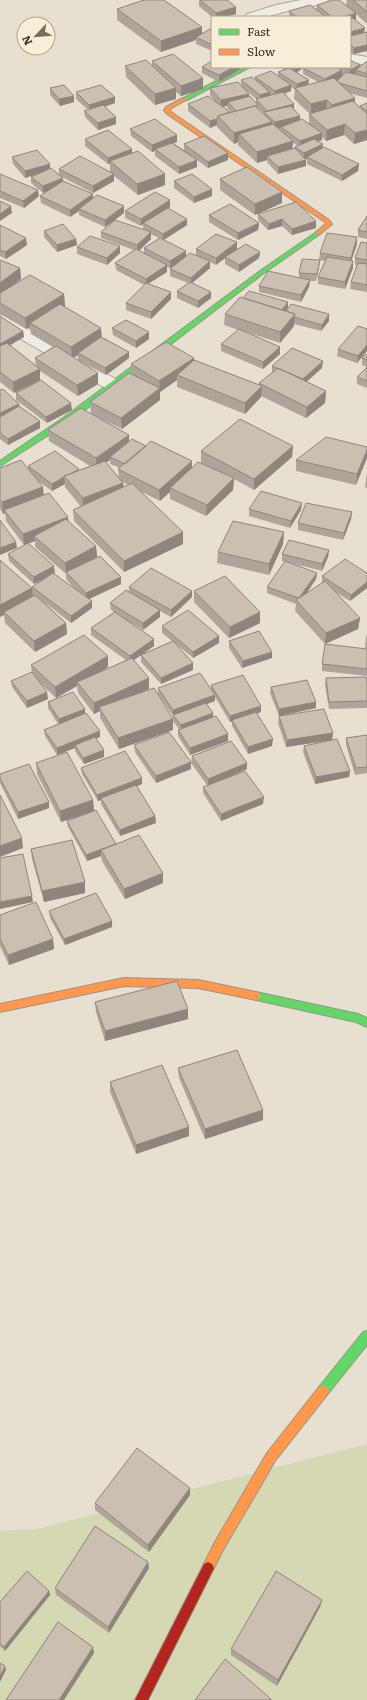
<svg xmlns="http://www.w3.org/2000/svg" width="367" height="1700" font-family="Literata,serif">
	<rect width="100%" height="100%" fill="#e7e0d1"/>
	<path fill="#d6d7b3" d="M367,1444v256h-367v-169l37,-2z"/>
	<g fill="none" stroke-linecap="round" stroke-linejoin="round">
		<g stroke="#ada599" stroke-width="2">
			<path id="street" d="M301,0h27l-2,3 -42,9 -18,5h-21l2,-3 29,-9z
				M350,54l17,3v8l-17,-3z
				M0,315l6,1 113,65 3,4 -3,4 -6,1 -6,-1 -107,-62z"/>
		</g>
		<g stroke="#9c958a" stroke-width="2">
			<path id="fast" d="M243,67h7l-63,33 -5,-1z
				M318,231l2,1v2l-56,39 -195,149 -69,44v-5l63,-43 197,-147z
				M256,992l102,22 9,4v9l-11,-5 -100,-22 -3,-1 -2,-3 2,-3z
				M367,1331v14l-40,50 -4,1 -4,-1 -2,-4 2,-4 44,-55z"/>
		</g>
		<g stroke="#9c958a" stroke-width="2">
			<path id="slow" d="M183,98l5,1 -18,10 1,3 158,108 3,4 -1,1 -11,9h-4v-2l10,-8 -1,-2 -158,-108 -3,-4 2,-3z
				M124,978l74,2 58,12 3,1 2,3 -2,3 -3,1 -58,-12 -74,-2 -124,26v-8z
				M323,1386l4,1 2,4 -2,4 -52,66 -52,89 -11,22 -4,2 -4,-2 -2,-4 13,-26 52,-89 52,-66z"/>
		</g>
		<g stroke="#9c958a" stroke-width="2">
			<path id="jam" d="M208,1562l4,2 2,4 -66,132h-13l69,-136z"/>
		</g>
		<use href="#street" fill="#efebe3" fill-rule="evenodd"/>
		<use href="#fast" fill="#63d668" fill-rule="evenodd"/>
		<use href="#slow" fill="#ff974d" fill-rule="evenodd"/>
		<use href="#jam" fill="#b3261e" fill-rule="evenodd"/>
	</g>
	<path fill="#afa499" fill-rule="evenodd" d="M199,0h28l9,14 -11,3h-13l-13,-11z
		M347,0h20v24l-11,-10v6h-1l9,13 3,18 -14,3 -3,-3v-34h-61v-6l27,-2 1,-4h29z
		M117,9l85,25 10,-6v21l-2,1 -14,-6v-4l-35,12 -44,-32z
		M152,61l51,28 -22,7 -5,-4v7l-21,6 -29,-28 -1,-11 27,-1z
		M367,61v37l-18,-5 6,5v5l5,5v-2l7,-3v37l-13,4 -10,-9 -18,6 -4,-4v3l-4,1 5,7 36,16 -1,7 -16,10 -35,-17v-6l-2,1 1,7 -28,8 -11,-12v-2l-10,3 -19,-18v-3l-4,2 -17,-17v-2l-7,3 -22,-17v-7l29,-1 -7,-8v-7l31,-3v-5l14,-1v-2l23,-1v-4l6,-2 -6,-3h81zM303,68v6l15,8 -10,3 -11,-13zM291,87l4,3 -1,9 16,15h-1v10l-9,-4v-4l-6,-7 -10,-15 7,-3zM247,91l9,8v4l-7,-7zM227,106v2l4,4h-1l-8,-5zM258,108l6,6v1l-6,-6zM293,143l5,3 -3,1v1l-3,1z
		M202,67h37v3l-20,12 -17,-9z
		M50,88l24,14 -14,4 -10,-11z
		M76,92l39,11 -10,4 11,10v7l-18,6 -13,-13 -1,-6 4,-1 -12,-11z
		M130,129l47,6v7l-4,1 11,7v-6l44,9v7l-20,8 -11,-8v7l-18,7 -24,-18v-5l-3,1 -21,-16z
		M85,139l47,14 33,21v11l-27,10 -24,-19v5l-21,12 -31,-16 1,1v3l30,13v4l31,8v7l-9,7 28,10v-6l-2,2 -16,-8v-7l45,-4 -2,2 19,16 -23,15 22,16 10,-1v-6h41l-7,5 30,-2 -1,6 -20,14 -14,-8v-6l-9,7 -6,-3v6l-18,15 19,15 -13,10 -21,-10v-7l11,-8 -18,-7v-7l8,-6 -8,5 -3,-1v5l-19,12 23,15 -20,20 -25,-9v-7l18,-18 -28,-15 -1,-7 19,-13 -33,-12v-6l12,-11 -8,6 -26,-12v-4l-9,6 -29,-14 -1,-7 12,-7 -9,4 -12,-10v-6l5,-3 -11,4 -12,-14 -1,-7 38,12 9,5v-5l51,3v-8h-2l-23,-18zM151,234l8,4 -15,10v5l-5,-3 12,-11z
		M0,174l39,22 -15,12 -24,-10z
		M220,179l62,13v11l-27,12 -35,-25z
		M174,181l38,8v7l-18,7 -20,-15z
		M258,214l58,7v7l-24,7 -10,-9 -14,4 -10,-10z
		M209,215l50,8 -1,7 -20,10 -29,-18z
		M367,216v23l-9,-2v-7z
		M0,225l27,20 -21,14 -6,-3z
		M44,231l32,8 1,6 -20,7 -13,-15z
		M367,243v49l-17,-3 1,-7 6,-17h-2v-7z
		M357,244l-6,17 2,7 -8,21 -27,-5v-7l7,-16 -5,-1 -1,7 -3,14h-6l-1,6 -8,15 -42,-10v-6l40,-8v-5l20,-13 1,-7z
		M120,246v7l-13,12 -30,-11v-7z
		M0,260l20,8 1,11 -10,8 53,7 1,12 -2,1 39,30 27,15v6l-23,17 -27,-14 19,12v11l-20,12 -38,-25v9l32,30 -25,13 -31,-23v-7l12,-7 -14,7 -14,-11v-66l23,15 1,6 -14,8 26,21 -1,-8 18,-11 -22,-13 -1,-7 -4,2 -26,-15zM78,355v5l-4,-3z
		M243,298l45,4v6l41,13 -8,10 -27,-7v2l-14,17 -37,-12 37,16v7l-17,15 -42,-18v-7l17,-14 -14,-5 1,-11z
		M112,328l37,4v7l-13,9 -23,-13z
		M367,329v22l-10,12 -20,-7 1,-7z
		M367,354v13l-5,-2v-7z
		M194,358v2l65,25v-2l14,-10 -1,-1v-6l50,2 -16,14 20,9 -1,12 -19,15 -45,-22v1l-16,17 -68,-27v-7l-17,12v8l-38,29 -27,-13 34,25 17,5 46,15v6l26,4 -17,-8v-12l92,-5 -1,11 -38,33 -20,-11 -1,11 -27,26 -36,-17v-7l-10,9 -20,-10 43,53 -59,28 -50,-51 -1,-11 8,-3 -16,-20v-3l-13,7 -14,-10 6,14 24,27 28,24 1,11 -9,5 33,15v7l-32,15 3,2v7l-21,15 -27,-21 22,21 1,11 -32,18 -30,-29 -1,-8 -4,2v-57l32,28 10,-8 -8,4 -25,-23 -1,-7 47,19 -1,1 23,17 -11,-12v-5l-31,-27v-6l-11,4 -18,-24 -1,-8 -2,1 -3,-5v-41h28v-2l51,3v1l11,-4 -41,-25 -1,-11 43,-17 -1,-11 41,-28v-10zM110,460v4l10,4 -2,1 1,8 -13,-14zM123,482l5,3 -4,2z
		M367,367v21l-10,-4v-7z
		M0,390l19,14 1,3 20,21 -32,17 -8,-6z
		M367,447v11l-11,27 -60,-14v-11z
		M367,473v15l-2,-1z
		M249,509l52,1 -11,18 -41,-12z
		M352,512l-1,7 -8,21 -45,-10v-7z
		M284,532l-1,12 -14,31 -52,-12 1,-11z
		M329,550l-1,7 -6,14 -31,-8 26,10 -1,6 -9,14 15,-10v-7l45,-3v15l-17,13 -15,-9 25,26 -2,11 -33,15 -30,-33 1,-7 -29,-11v-6l18,-25 -3,-1v-7z
		M129,587l63,4v6l-21,20 -11,-6v6l-17,13 -20,-12 31,28 -21,14 16,29 -9,4 33,26v-3l-15,-22v-6l53,2v-5l50,27 -4,2 15,32 -24,8 -16,-28v-4h-2l-15,-25v4l-8,3 6,13 15,17v7l-38,14 -12,-19v-6l1,-1 -6,-8v9l-54,19 -19,-31v-7l-6,3 -16,-21 -1,-7 -21,12 -17,-16 9,17 -21,9 -15,-21 -1,-6 21,-8 -1,-8 77,2 -8,5 26,-12 -35,-25v-7l23,-16 -3,-2 -1,-7 19,-12z
		M194,591l66,21v11l-31,15 -35,-36z
		M162,626l57,10v7l-26,15 -17,-14 17,19v7l-32,14 -20,-22v-7l31,-14 -10,-8z
		M367,635v14l-2,-1 1,-11z
		M229,641l43,17 -30,10 -13,-20z
		M367,649v27l-45,-5v-7z
		M326,678l41,4v26l-38,1 -4,-24z
		M271,687l45,15v6l-37,8 -9,-23z
		M48,702l37,7v4l15,24 -4,2 8,11v7l-20,7 -9,-13v-3l-18,7 -12,-19 -1,-6 14,-6 -10,-16z
		M279,716l54,17 -1,7 -46,7 -8,-24z
		M367,735v38l-12,2 -9,-30v-7z
		M134,745l57,17v7l-35,14 -21,-31z
		M304,746l46,25 -1,6 -34,7 -12,-32z
		M192,756l55,7v6l-14,6 30,29 -42,17 -18,-28v-6l4,-2 -16,-22z
		M36,763l57,37 1,11 -33,11 -24,-48z
		M81,768l61,10v6l-5,2 18,30 1,7 -36,13 -19,-32v-4l-3,1 -16,-27z
		M0,774l49,34 -31,11 -18,-36z
		M67,821l49,23 47,39 -38,16 -23,-38 -1,-5 -14,5 -19,-34z
		M31,849l54,33v11l-41,9 -12,-43z
		M49,911l63,10v6l-47,18 -15,-27z
		M0,915l53,24 1,10 -45,16 -9,-19z
		M95,1002l93,17 -83,22 -9,-29z
		M178,1068l85,42v10l-58,19 -26,-61z
		M110,1082l79,54 -53,18 -26,-62z
		M190,1495l-41,57 -54,-42v-7z
		M149,1568l-40,65 -53,-38 -1,-7z
		M49,1591l1,4 -45,56 -5,-5v-44z
		M322,1600l-2,7 -43,79 -46,-31v-6z"/>
	<path fill="#8e867d" d="M236,7v7l-11,3h-9v-4z
		M356,13v7l-6,2v-5h-6z
		M202,27v11l-6,-1v3l-35,12v-11z
		M365,28l-1,6 -14,4v-6z
		M212,43v6l-2,1v-6z
		M367,45v6l-14,3 1,-6z
		M360,65l-1,6 -3,-1v3l-7,4 1,-7z
		M234,67h5v3l-20,12v-7z
		M294,67h11l-11,7z
		M342,70v7l-17,9v-7z
		M203,78v11l-22,7v-10z
		M309,80l-1,6 -11,5v-7z
		M291,85v6l-16,6v-6z
		M176,88v11l-21,6v-11z
		M270,92v6l-10,4v-7z
		M249,94v6l-21,2 -1,4 -6,1v-7z
		M74,96v6l-14,4 -1,-7z
		M115,97v6l-25,8 -1,-6z
		M355,98l-1,11 -23,6 1,-10z
		M327,100l-1,11 -15,4v-11z
		M294,104v7l-27,4v-4z
		M300,116v6l-26,7 1,-7z
		M116,117v7l-18,6v-7z
		M217,119v6l-7,3v-7z
		M272,122l-1,11 -32,1 -1,8 -4,2v-11z
		M345,124l-1,11 -18,6 1,-11z
		M367,130v10l-13,4 1,-11z
		M322,133v7l-22,8v-7z
		M177,135v7l-21,8 -1,-1v2l-3,1v-7z
		M293,141l-1,11 -25,4v4l-10,3v-11z
		M323,144l-1,7 -18,9v-7z
		M132,149v7l-22,5v3h-2v-6z
		M228,153v7l-20,8v-6z
		M197,160v7l-18,7v-7z
		M306,160v6l-28,8v-7z
		M50,164v6l-25,8v-7z
		M359,164l-1,7 -16,10v-6z
		M114,174v7l-21,12v-7z
		M165,174v11l-27,10 -1,-11z
		M63,178v6l-20,9v-7z
		M212,189v7l-18,7v-6z
		M38,190l1,6 -15,12 -1,-7z
		M282,192v11l-27,12v-11z
		M93,194v7l-14,8v2l-9,6v-7z
		M170,200v7l-26,17 -1,-1v1l-2,2v-7z
		M11,206l1,7 -12,8v-7z
		M124,206v7l-19,14v-7z
		M187,219v6l-24,15v-6z
		M282,219v7l-14,4 1,-6z
		M316,221v7l-24,7v-6z
		M259,223l-1,7 -20,10v-7z
		M151,232v7l-13,13 -1,-7z
		M357,237v7l-7,21 1,-7z
		M26,238l1,7 -21,14 -1,-7z
		M76,239l1,6 -20,7v-7z
		M237,242v7l-21,16v-7z
		M120,246v7l-13,12v-7z
		M186,251v7l-16,10v-7z
		M260,252l-1,6 -20,14v-7z
		M320,260l-1,7 -3,14 1,-7z
		M210,261v7l-19,16v-6z
		M353,261v7l-8,21v-7z
		M167,265v7l-21,13v-6z
		M20,268l1,11 -21,16v-12z
		M310,280l-1,7 -8,15v-7z
		M171,292v7l-20,20v-7z
		M211,292v6l-13,10v-7z
		M64,294l1,12 -32,19 -3,-2v4l-4,2 -1,-11z
		M288,302v7l-7,9v-7z
		M295,314l-1,12 -14,17v-11z
		M329,314v7l-8,10 1,-6z
		M101,328l1,11 -24,14v2l-6,3 -1,-11z
		M23,331l1,6 -24,14v-7z
		M149,332v7l-13,9v-7z
		M367,345v6l-10,12 1,-7z
		M280,347v7l-17,15v-7z
		M129,352v6l-23,17 -1,-7z
		M194,358v11l-17,6v5l-17,12v8l-38,29 -1,-11 39,-29 -1,-8z
		M323,361l-1,7 -20,18 1,-7z
		M40,369v11l-26,13 -1,-11z
		M98,373v11l-20,12 -1,-11z
		M262,386l-1,11 -16,17v-11z
		M326,391l-1,12 -19,15 1,-11z
		M71,403l1,7 -25,13 -1,-6z
		M19,404l1,7 -20,9v-7z
		M40,421v7l-32,17v-6z
		M129,435v11l-19,11v3l-14,9v-11z
		M293,446l-1,11 -38,33v-11z
		M367,450v8l-11,27 1,-11z
		M192,461v11l-22,16v4l-10,9 -1,-11z
		M64,477l1,7 -13,7v-7z
		M234,478l-1,12 -27,26 1,-11z
		M123,483l1,11 -41,16v-12z
		M43,487l1,11 -40,12 1,3 -2,1 -1,-12z
		M302,503l-1,7 -11,18 1,-7z
		M352,512l-1,7 -8,21 1,-7z
		M68,517l1,11 -35,8 1,5 -11,4 -1,-11z
		M183,532v12l-59,28v-11z
		M284,532l-1,12 -14,31v-11z
		M16,542l1,6 -17,7v-7z
		M96,546l1,11 -30,17 -1,-2v2l-1,-11z
		M329,550l-1,7 -6,14v-7z
		M54,566l1,7 -21,11v-7z
		M317,573l-1,6 -17,25v-6z
		M121,577v7l-34,16 -1,-7z
		M367,582v6l-17,13 1,-6z
		M32,588l1,11 -29,13v3l-4,2v-12z
		M192,591v6l-21,20v-7z
		M92,601v7l-21,15v-7z
		M160,610v7l-17,13v-7z
		M260,612v11l-31,15 1,-11z
		M360,618l-2,11 -33,15 1,-11z
		M66,623l1,11 -32,18 -1,-11z
		M219,636v7l-26,15v-6z
		M154,639v7l-24,17v-7z
		M272,652v6l-30,10 1,-7z
		M108,656v11l-29,18 -2,-3v4l-21,12 -1,-11z
		M193,663v7l-32,14v-6z
		M149,678v11l-47,22 -3,-4 1,4 -6,3v-11z
		M47,692l1,7 -21,9v-7z
		M215,695v6l-41,15 -1,-1v2v-7z
		M316,702v6l-37,8v-7z
		M261,706v6l-28,9 -1,-1v2h-2v-6z
		M85,709v7l-26,10v-7z
		M213,713v7l-32,12v-7z
		M173,719v11l-54,19 -1,-11z
		M100,731v6l-24,10 -1,-2v3l-18,7v-7z
		M333,733l-1,7 -46,7 1,-7z
		M228,734v7l-38,14v-7z
		M273,739l-1,7 -24,8v-7z
		M104,750v7l-20,7 -1,-6z
		M191,762v7l-35,14v-7z
		M247,763v6l-39,17v-7z
		M350,771l-1,6 -34,7 1,-7z
		M142,778v6l-40,16 -1,-2v2l-3,1 -1,-6z
		M264,797l-1,7 -42,17v-7z
		M93,800l1,11 -33,11 -1,-11z
		M49,802v6l-31,11v-7z
		M155,816l1,7 -36,13v-6z
		M22,838l1,10 -23,9v-11z
		M116,844v6h-15v6l-14,5 -1,-6z
		M163,873v10l-38,16 -1,-10z
		M85,882v11l-41,9 -2,-11z
		M32,896l1,6 -33,7v-7z
		M112,921v6l-47,18 -1,-6z
		M53,939l1,10 -45,16 -1,-10z
		M188,1009v10l-83,22v-10z
		M263,1110v10l-58,19v-10z
		M189,1127v9l-53,18v-9z
		M190,1488v7l-41,57 -1,-7z
		M148,1562l1,6 -40,65 -1,-6z
		M49,1591l1,4 -45,56 -1,-4z
		M322,1600l-2,7 -43,79 1,-6z
		M93,1647l1,6 -30,47h-5z
		M5,1666l1,4 -6,12v-6z"/>
	<path fill="#cbbfb2" stroke="#8e867d" d="M144,0h20l38,27 -41,14 -44,-32z
		M200,0h27l9,7 -20,6z
		M333,0h6l17,13 -12,4h-12l-15,-12z
		M353,0h14v12z
		M310,5l16,12h-29l-8,-6z
		M353,18l12,10 -15,4v-13z
		M212,28v15l-2,1 -14,-7z
		M367,32v13l-13,3 -4,-4v-8z
		M173,54l30,24 -22,8 -29,-25z
		M146,60l30,28 -21,6 -30,-28z
		M350,60l10,5 -10,5 -7,-3h7z
		M212,61v6h22l-15,8 -17,-8z
		M367,61v13l-11,-4z
		M305,67h31l6,3 -17,9 -22,-11z
		M289,68l20,12 -12,4 -19,-12z
		M271,71l20,14 -16,6 -20,-14z
		M346,72l21,5v14l-28,-8 -2,-2z
		M252,77l18,15 -10,3 -19,-15z
		M334,78l21,20 -23,7 -5,-5 -16,4 -16,-16z
		M238,82l11,12 -28,6 -11,-12z
		M64,85l10,11 -15,3 -9,-11z
		M101,85l14,12 -26,8 -13,-13z
		M283,92l11,12 -27,7 -11,-12z
		M208,96l22,16 -12,4 -1,3 -7,2 -22,-17z
		M250,96l8,9 -22,6 -8,-9z
		M353,101l14,13v16l-12,3 -10,-9 -18,6 -18,-16z
		M367,103v8l-7,-5z
		M103,105l13,12 -18,6 -14,-12z
		M255,106l17,16 -38,11 -16,-17z
		M291,106l9,10 -25,6 -11,-10z
		M155,119l22,16 -25,10 -22,-16z
		M302,119l20,14 -22,8 -19,-14z
		M273,124l20,17 -36,11 -18,-18z
		M108,130l24,19 -24,9 -23,-19z
		M204,136l24,17 -20,9 -24,-18z
		M314,139l9,5 -19,9 -9,-6z
		M172,143l25,17 -18,7 -24,-18z
		M324,147l35,17 -17,11 -35,-18z
		M295,148l11,12 -28,7 -11,-11z
		M37,150l13,14 -25,7 -13,-14z
		M138,151l27,23 -28,10 -27,-23z
		M80,156l34,18 -21,12 -34,-17z
		M247,167l35,25 -27,12 -35,-25z
		M51,168l12,10 -20,8 -12,-9z
		M0,174l38,16 -15,11 -23,-10z
		M192,174l20,15 -18,8 -20,-16z
		M63,181l30,13 -23,16 -30,-14z
		M155,192l15,8 -29,19 -16,-8z
		M97,195l27,11 -19,14 -26,-11z
		M0,201l11,5 -11,8z
		M296,202l20,19 -24,8 -10,-10 -13,5 -11,-10z
		M230,204l29,19 -21,10 -29,-18z
		M168,208l19,11 -24,15 -20,-11z
		M367,216v16l-9,-2z
		M115,220l36,12 -14,13 -36,-13z
		M63,224l13,15 -19,6 -13,-14z
		M0,225l26,13 -21,14 -5,-2z
		M327,233l30,4 -6,21 -31,-5z
		M216,234l21,8 -21,16 -20,-9z
		M90,236l30,10 -13,12 -30,-11z
		M160,238l26,13 -16,10 -26,-13z
		M361,242l6,1v17l-12,-2z
		M246,244l14,8 -21,13 -14,-8z
		M136,249l31,16 -21,14 -31,-16z
		M190,253l20,8 -19,17 -21,-9z
		M327,257l26,4 -8,21 -27,-5z
		M302,259l18,1 -3,14 -18,-1z
		M0,260l20,8 -20,15z
		M358,263l9,1v21l-16,-3z
		M268,271l42,9 -9,15 -42,-9z
		M30,275l34,19 -39,24 -25,-15v-10z
		M190,282l21,10 -13,9 -21,-10z
		M146,283l25,9 -20,20 -25,-9z
		M249,291l39,11 -6,8 -39,-12z
		M240,297l55,17 -15,18 -55,-18z
		M60,304l41,24 -30,19 -41,-24z
		M291,304l38,10 -7,11 -28,-8 1,-3 -9,-3z
		M0,316l23,15 -23,13z
		M126,320l23,12 -13,9 -24,-13z
		M358,326l9,3v16l-9,11 -20,-7z
		M239,329l41,18 -17,15 -42,-18z
		M101,337l28,15 -24,16 -27,-15z
		M166,342l28,16 -35,23 -28,-17z
		M7,343l33,26 -27,13 -13,-10v-26z
		M56,346l42,27 -21,12 -42,-27z
		M292,348l31,13 -20,18 -31,-13z
		M367,354v6l-5,-2z
		M194,360l68,26 -17,17 -68,-28z
		M367,367v14l-10,-4z
		M278,368l48,23 -19,16 -48,-24z
		M129,373l31,15 -39,30 -31,-16z
		M41,380l30,23 -25,14 -30,-24z
		M3,389l16,15 -19,9v-23z
		M19,406l21,15 -32,18 -8,-6v-16z
		M81,408l48,27 -33,23 -48,-28z
		M240,419l53,27 -39,33 -53,-28z
		M326,437l41,10v3l-10,24 -61,-14z
		M132,439l14,7 -21,18 -15,-7z
		M151,441l41,20 -33,29 -41,-21z
		M55,451l24,18 -7,4 -8,3v1l-12,7 -24,-18z
		M21,460l22,27 -41,15 -2,-2v-32z
		M105,461l18,22 -40,15 -19,-22z
		M198,462l36,16 -27,27 -37,-17z
		M132,483l51,49 -59,29 -51,-51z
		M261,491l41,12 -11,18 -42,-12z
		M49,493l19,24 -45,17 -19,-24z
		M306,503l46,9 -8,21 -46,-10z
		M66,519l30,27 -31,17 -31,-27z
		M0,520l16,22 -16,6z
		M233,521l51,11 -15,32 -51,-12z
		M289,540l40,10 -7,14 -40,-10z
		M28,543l26,23 -20,11 -26,-23z
		M100,556l21,21 -35,16 -20,-21z
		M345,559l22,14v9l-16,13 -29,-19z
		M0,560l32,28 -32,17z
		M285,561l32,12 -18,25 -32,-11z
		M151,568l41,23 -21,19 -42,-23z
		M53,573l39,28 -21,15 -39,-29z
		M225,576l35,36 -30,15 -36,-36z
		M325,581l35,37 -34,15 -30,-33z
		M126,590l34,20 -17,13 -33,-20z
		M35,595l31,28 -32,18 -30,-29z
		M188,610l31,26 -26,16 -31,-26z
		M115,612l39,27 -24,17 -39,-28z
		M259,631l13,21 -29,9 -14,-20z
		M84,635l24,21 -53,31 -24,-22z
		M173,641l20,22 -32,15 -20,-23z
		M325,644l42,5v20l-45,-5z
		M132,658l17,20 -55,25 -17,-21z
		M32,672l15,20 -20,9 -16,-20z
		M200,673l15,22 -42,15 -15,-22z
		M243,675l18,31 -31,10 -19,-31z
		M366,677l1,5v19l-38,1 -3,-24z
		M307,680l9,22 -37,7 -8,-22z
		M154,688l19,31 -55,19 -19,-31z
		M73,692l12,17 -26,10 -11,-17z
		M206,703l7,10 -32,12 -8,-10z
		M324,709l9,24 -46,7 -8,-24z
		M256,712l17,27 -25,8 -16,-27z
		M86,713l14,18 -43,17 -13,-18z
		M216,716l12,18 -38,14 -12,-18z
		M169,732l22,30 -35,14 -22,-31z
		M367,735v32l-11,1 -10,-30z
		M95,737l9,13 -21,8 -8,-13z
		M337,739l13,32 -34,6 -12,-31z
		M231,741l16,22 -39,16 -16,-23z
		M125,751l17,27 -45,17 -16,-27z
		M67,752l26,48 -33,11 -24,-48z
		M29,764l20,38 -31,10 -18,-34v-4z
		M245,771l19,26 -43,17 -18,-27z
		M136,785l19,31 -35,14 -19,-32z
		M0,795l22,43 -22,8z
		M96,810l20,34 -30,11 -19,-34z
		M139,835l24,38 -39,16 -23,-39z
		M72,840l13,42 -43,9 -11,-42z
		M23,854l9,42 -32,6v-44z
		M96,893l16,28 -48,18 -15,-28z
		M36,902l17,37 -45,16 -8,-16v-24z
		M177,981l11,28 -83,22 -10,-29z
		M237,1050l26,60 -58,19 -27,-61z
		M162,1065l27,62 -53,18 -26,-63z
		M137,1448l53,40 -42,57 -53,-42z
		M95,1526l53,36 -40,65 -53,-39z
		M27,1571l22,20 -45,56 -4,-3v-42z
		M276,1571l46,29 -44,80 -47,-31z
		M58,1622l35,25 -34,53h-53z
		M225,1659l47,41h-77z
		M0,1663l5,3 -5,10z"/>
	<rect x="211" y="16" width="140" height="52" fill="#f7eed8" stroke="#ada18e"/>
	<rect x="219" y="29" width="20" height="6" fill="#63d668" stroke="#ada18e"/>
	<text x="247" y="36" font-size="12" fill="#3d2e20">Fast</text>
	<rect x="219" y="49" width="20" height="6" fill="#ff974d" stroke="#ada18e"/>
	<text x="247" y="56" font-size="12" fill="#3d2e20">Slow</text>
	<g transform="translate(36 36) rotate(244)"><circle r="19" fill="#f7eed8" stroke="#ada18e"/>
	<path d="M0-3L7 15L0 10L-7 15Z" fill="#786c5e"/>
	<text y="-6" font-size="11" font-weight="bold" text-anchor="middle" fill="#3d2e20">N</text>
	</g>
</svg>
